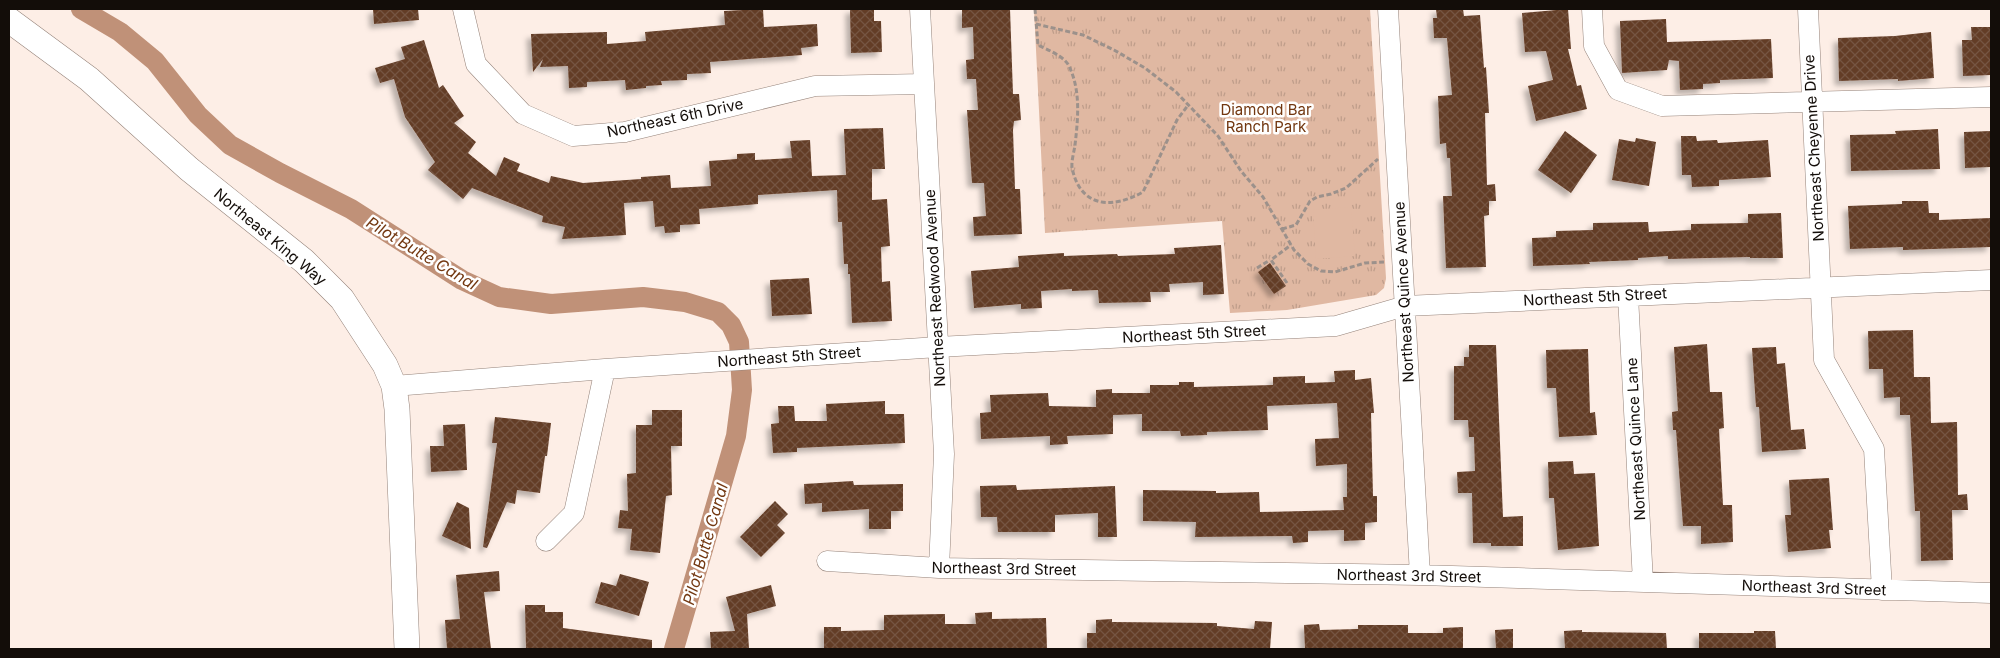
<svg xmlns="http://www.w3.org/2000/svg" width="2000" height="658" font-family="Inter,sans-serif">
	<defs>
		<pattern id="grass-tufts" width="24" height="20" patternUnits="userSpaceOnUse" patternTransform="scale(1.25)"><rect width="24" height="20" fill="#e0b8a2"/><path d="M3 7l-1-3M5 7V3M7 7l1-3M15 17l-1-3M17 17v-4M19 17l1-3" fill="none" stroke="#bf9d8a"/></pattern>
		<pattern id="building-cross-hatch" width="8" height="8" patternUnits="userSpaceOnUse" patternTransform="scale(1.25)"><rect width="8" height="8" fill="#643c25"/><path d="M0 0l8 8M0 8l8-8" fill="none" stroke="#755442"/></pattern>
		<filter id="shadow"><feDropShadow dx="-4.5" dy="4.5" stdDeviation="2.5" flood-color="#0004"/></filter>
	</defs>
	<rect width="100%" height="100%" fill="#fdeee6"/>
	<path fill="url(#grass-tufts)" d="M1034,9h336l16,269 -2,10 -8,7 -89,15 -57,3 -8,-92 -177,12z"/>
	<path fill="#e0b8a2" d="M1351,207l4,49 -39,3 -3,-49z"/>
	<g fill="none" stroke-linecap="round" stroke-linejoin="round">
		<path stroke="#c09178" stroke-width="20" d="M81,9l39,23 35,29 43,54 32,30 50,28 71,36 111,71 37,17 52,7 92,-7 42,5 33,10 13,13 8,17 3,48 -6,46 -62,213"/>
	</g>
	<path fill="url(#building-cross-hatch)" filter="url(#shadow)" d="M373,9h45l1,11 -45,4z
		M761,9h2l1,18 53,-3 1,22 -17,2 1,7 -92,7 1,11 -24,1v6l-26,1 1,4 -16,1v2l-20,2 -1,-10 -38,2v5l-18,1 -1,-22 -28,1 3,-8 -10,13 -2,-38 76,-2v12l39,-3 -1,-9 80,-7 -1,-14z
		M850,9h24v12h7l1,31 -31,1z
		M962,9h48l3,85h6l2,26 -7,1 -1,9 2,59h5l2,45 -48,2 -1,-19 13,-1 -2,-33h-12l-5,-73h11l-2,-31h-9l-1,-19 8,-1 -1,-32 -11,1z
		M1436,9h27l1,7 16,-1 4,53 2,-1 3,46h-4l2,72 8,-1 1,17h-7v14l-5,1 2,51 -40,1 -3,-72h9l-2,-38h-3l-1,-15 -6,1 -2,-48 14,-1 -5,-57h-13l-1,-20h4z
		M1568,9l3,40h-3l9,37 4,-1 6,24 -51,12 -8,-35 25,-6 -7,-29 -21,1 -3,-39z
		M1666,19l1,23 104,-3 2,39 -53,2v3l-17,1v5l-23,1 -1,-29 -10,-1 -2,10 -45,3 -2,-52z
		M1971,27h20v48l-28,1 -1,-36h10z
		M1931,32l3,46 -36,3v-2l-59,2 -1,-43 57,-2z
		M424,40l15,48 4,-3 21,31 -10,7 22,19 -8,11 28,23 8,-19 16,7 -3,7 32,12 2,-7 32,7 58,-4v-2l29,-2 1,13 40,-2 -2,-25 28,-2v-5l18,-1v7l37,-2 -2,-17 20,-1 2,36 34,-1 -2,-46 39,-1 2,41h-13v31l15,-1 3,47 -9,1 1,35 8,-1 2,40 -40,2 -2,-49h-2v-10h-4l-2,-42h-4l-1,-32 -79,5v9l-59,5 1,15 -20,1v7l-15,1 -1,-7 -9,1 -2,-26 -29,2 2,32 -64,4 3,-12 -23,-5 1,-6 -71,-28 -9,11 -35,-29 7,-8 -30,-45 -11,-38 -14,4 -5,-15 30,-9 -4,-12z
		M1938,129l2,40 -89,2 -1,-36 46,-1 -1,-3z
		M1565,131l32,24 -26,38 -33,-23z
		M1991,131v36l-26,1 -1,-36z
		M1681,136h15l1,5 20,-1 1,3 50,-3 3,37 -52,3v6l-27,1 -1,-12h-9z
		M1636,138l20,4 -7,44 -37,-6 7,-41 16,3z
		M1902,201h26l1,12h10v7l52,-2v29l-88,3v-3l-53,2 -2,-43 54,-2z
		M1781,213l2,45h-33v-1l-82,2v-3l-30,2v2l-49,2 1,2 -57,2 -1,-28 24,-1v-6l37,-1v-7l55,-1 1,10 42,-2v-6l57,-1v-9z
		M1221,245l3,49 -21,1v-13l-34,2 1,8h-20l1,10 -52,1 -1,-13 -26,1v-2l-31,2 1,17 -21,1v-5l-47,4 -3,-37 48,-4 -1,-11 46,-3v3l53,-2 1,2 57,-2 -1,-6z
		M1270,263l16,23 -12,8 -16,-22z
		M809,278l3,36 -40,2 -2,-36z
		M1913,330l1,47h16l1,46 26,-1 1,73 9,-1 1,16h-16l1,50 -32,1 -1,-50h-5l-5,-96h-10v-18l-16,1 -1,-29h-14l-1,-38z
		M1707,344l3,48h12l2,36 -5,1 4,76h9l1,37 -32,2v-18h-18l-7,-96h-3l-1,-18 6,-1 -4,-64z
		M1469,345h27l7,172 20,-1v30h-32v-3h-18l-1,-50h-14l-1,-21 18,-1 -1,-34h-5l-1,-17h-14v-54h10v-9h5z
		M1776,347l1,17 8,-1 6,67 13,-1 2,20 -44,3 -3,-45h-3l-4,-59z
		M1588,349l2,64 5,-1 2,23 -38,2 -3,-49h-9l-1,-38z
		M1355,370v10l16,-2 3,35h-3l2,83h4v26l-12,1v17l-21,1v-11l-36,1v11l-15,1 -1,-7 -97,1 1,-15 -53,-1v-31l73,1v2l43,-1 1,20 84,-2 -1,-13h4v-33l-31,2 -1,-27 24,-1 -2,-35 -70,3 1,24 -61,2v3l-26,1 -1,-5h-38v-17l-29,1v19l-46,2 1,8 -18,1v-9l-69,3 -1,-26 11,-1 -1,-17 58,-2 1,13 47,1v-17l16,-1v4h38v-8h29v-3h15v5l79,-2v-8l32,-1v7l30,-1 -1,-11z
		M885,401v13h19l1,29 -108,5v4l-24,1 -2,-29 8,-1 -1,-17h16l1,15h32l-1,-17z
		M652,410h30v36h-11l1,49 -6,1 -6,57 -30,-3 2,-21 -14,-1 2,-18 8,1 -1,-37 9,-1v-48h16z
		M495,417l56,6 -4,33h-2l-5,37 -23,-3 -2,14 -8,-2 -20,46 -4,-1 14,-104h-5z
		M465,424l2,46 -36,2 -1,-26h14l-1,-21z
		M1573,461l1,13 21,-1 4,73 -41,4 -4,-52h-5l-1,-36z
		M1829,478l4,52h-4l2,18 -43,4 -3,-37h6l-2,-35z
		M853,481l1,4 49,-1v27h-12v18h-22v-20l-47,3v-9l-17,1 -1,-20z
		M1016,485l1,5 98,-4 2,51h-19v-24l-43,2v17h-57l-1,-15h-16l-1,-31z
		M775,501l13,13 -11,11 8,8 -24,24 -21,-20z
		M457,502l12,6 2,41 -29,-13z
		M499,571l1,20 -16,1 7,57h-44l-2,-29 15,-1 -4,-44z
		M620,574l29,8 -10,34 -44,-13 6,-21 15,4z
		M771,585l5,21 -29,8 2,35 -38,-1 -1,-16 25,-1 -9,-34z
		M525,605h20v7h18v16l89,12v9h-126z
		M992,612v7l54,-1 1,31h-223v-22h17v4l43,-1v-15l61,-1v10h31l-1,-11z
		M1112,619v3l105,1v3l37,3 1,-8 17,1 -2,27h-183v-16h9v-13z
		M1319,624l1,6 38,-1v-4h50v8h35v-5l20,-1v22h-158l-1,-24z
		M1513,629v20h-17l-1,-19z
		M1582,630v2l84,1 1,16h-102l-1,-18z
		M1754,631h21l1,18h-77v-16h55z"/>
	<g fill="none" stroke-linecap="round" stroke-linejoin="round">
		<g stroke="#95837a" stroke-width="21">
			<path id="minor" d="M463,9l13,55 47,50 50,22 52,-4 190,-46 109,-2
				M920,9l24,445 -5,114
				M1388,9l32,566
				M1592,9l2,37 24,44 44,16 329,-9
				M1808,9l16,351 50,89 8,141
				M1628,296l15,286
				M394,386l211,-17 333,-22 398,-21 69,-20 586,-26
				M546,541l28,-28 31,-144
				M827,561l112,7 481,7 571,18"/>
		</g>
		<g stroke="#95837a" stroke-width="26">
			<path id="tertiary" d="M9,20l80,59 100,90 115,92 38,38 43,66 9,21 3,23 10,240"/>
		</g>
		<path stroke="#9c918b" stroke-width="3" stroke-dasharray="5 2.5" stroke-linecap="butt" d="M1035,9l3,36c10,5 26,11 31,21 12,25 9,53 6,79 -1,8 -5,19 -2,27 10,37 41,36 70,20l34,-72 12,-16
			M1036,24l47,11 31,15 31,18 31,24 42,44 23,35 22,26 31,53 14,14 13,7 14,1 30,-9 19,-1
			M1282,229l14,-4 14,-24 7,-4 14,-3 15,-6 32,-29
			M1257,268l13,-8
			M1287,283l-16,-23 20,-15"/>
		<use href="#minor" stroke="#fff" stroke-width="20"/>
		<use href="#tertiary" stroke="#fff" stroke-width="25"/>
	</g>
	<g text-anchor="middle" stroke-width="5" stroke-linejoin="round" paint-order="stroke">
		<g font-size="15" fill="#723710" stroke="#fff">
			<text x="1266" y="115">Diamond Bar<tspan x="1266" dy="17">Ranch Park</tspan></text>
		</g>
		<g font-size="15" fill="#130d09" stroke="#fff">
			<text transform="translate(675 118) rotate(-12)" y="5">Northeast 6th Drive</text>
			<text transform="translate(1814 148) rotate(-93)" y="5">Northeast Cheyenne Drive</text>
			<text transform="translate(270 237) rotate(40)" y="5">Northeast King Way</text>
			<text transform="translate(935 288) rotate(-93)" y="5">Northeast Redwood Avenue</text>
			<text transform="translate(1404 292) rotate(-93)" y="5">Northeast Quince Avenue</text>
			<text transform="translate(1595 297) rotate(-3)" y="5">Northeast 5th Street</text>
			<text transform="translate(1194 334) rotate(-3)" y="5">Northeast 5th Street</text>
			<text transform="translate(789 357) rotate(-4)" y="5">Northeast 5th Street</text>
			<text transform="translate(1636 439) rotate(-93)" y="5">Northeast Quince Lane</text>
			<text transform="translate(1004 569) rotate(1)" y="5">Northeast 3rd Street</text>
			<text transform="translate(1409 576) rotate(1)" y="5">Northeast 3rd Street</text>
			<text transform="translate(1814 588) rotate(2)" y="5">Northeast 3rd Street</text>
		</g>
		<g font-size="16" font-style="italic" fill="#733811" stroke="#fff">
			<text transform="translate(422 253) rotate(31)" y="6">Pilot Butte Canal</text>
			<text transform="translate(705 544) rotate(-74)" y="6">Pilot Butte Canal</text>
		</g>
	</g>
	<rect width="2000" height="658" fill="none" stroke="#130d09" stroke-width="20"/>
</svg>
